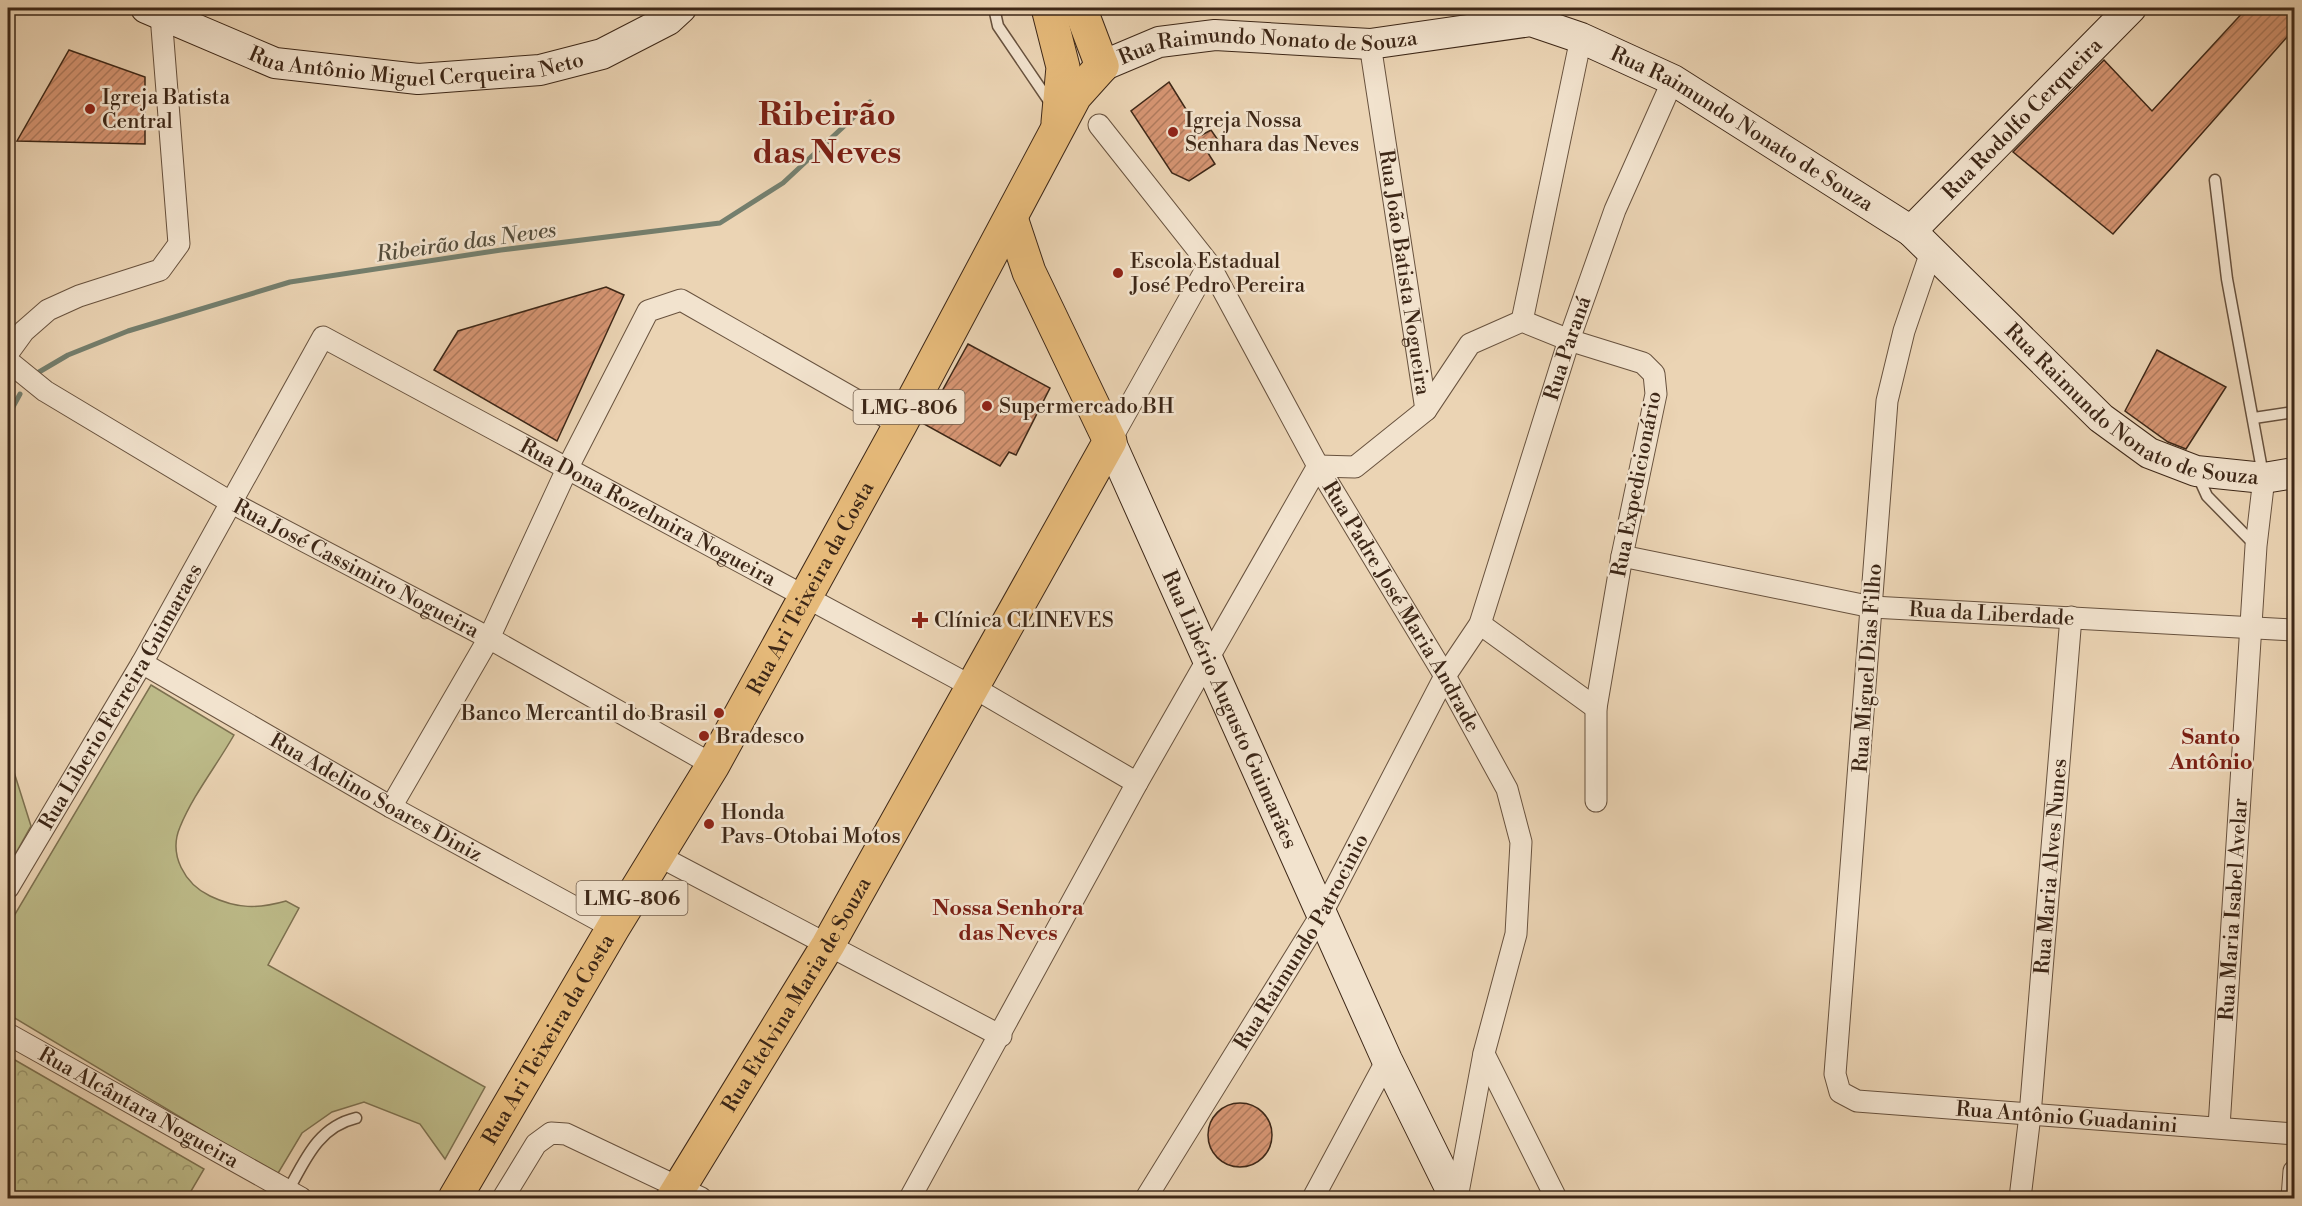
<svg xmlns="http://www.w3.org/2000/svg" width="2302" height="1206" font-family="'Libre Bodoni',serif">
	<defs>
		<pattern id="forest-crowns" width="20" height="18" patternUnits="userSpaceOnUse" patternTransform="scale(1.5)"><rect width="20" height="18" fill="#bdbb89"/><path d="M2 6a3 3 0 1 1 6 0M12 15a3 3 0 1 1 6 0" fill="none" stroke="#9b986f"/></pattern>
		<pattern id="building-hatch" width="6" height="6" patternUnits="userSpaceOnUse" patternTransform="scale(1.5)"><rect width="6" height="6" fill="#d69573"/><path d="M-1 1l2-2M0 6l6-6M5 7l2-2" fill="none" stroke="#af7a5d"/></pattern>
	</defs>
	<rect width="100%" height="100%" fill="#ebd4b4"/>
	<filter id="stains"><feTurbulence type="fractalNoise" baseFrequency=".00333" numOctaves="4"/><feColorMatrix values="0 0 0 0 .2 0 0 0 0 .09 0 0 0 0 .02 0 0 0 .5 -.17"/></filter>
	<radialGradient id="worn" r=".72"><stop offset=".6" stop-color="#630" stop-opacity="0"/><stop offset="1" stop-color="#630" stop-opacity=".3"/></radialGradient>
	<path fill="url(#forest-crowns)" stroke="#7d7150" stroke-width="1.5" d="M8,1056l196,113 -17,29h-179z"/>
	<path fill="#bdbb89" stroke="#7d7150" stroke-width="1.5" d="M151,685l83,50c-17,30 -41,60 -54,92 -12,28 5,57 30,69 27,13 48,13 76,5l13,7 -31,57 217,122 -40,72 -25,-35 -56,-22 -32,10 -30,21 -25,42 -269,-161v-88z
		M8,753l23,73 -23,41z"/>
	<g fill="none" stroke-linecap="round" stroke-linejoin="round">
		<path stroke="#747f6e" stroke-width="5" d="M39,372l29,-17 60,-24 162,-49 211,-32 219,-27 63,-40 87,-81
			M8,416l12,-22"/>
	</g>
	<path fill="url(#building-hatch)" stroke="#3d2717" stroke-width="1.5" d="M2247,8h48v20l-182,206 -100,-82 91,-92 48,51z
		M69,50l76,27v67l-128,-3z
		M1169,82l33,53 9,-5 11,16 -14,7 7,11 -26,17 -17,-8 -41,-62z
		M606,287l18,8 -67,146 -123,-71 24,-39z
		M968,344l82,44 -34,67 -7,-3 -9,14 -76,-42z
		M2157,350l69,37 -40,62 -18,-7 -43,-31z
		M1208 1135a32 32 0 1 1 64 0a32 32 0 1 1-64 0Z"/>
	<g fill="none" stroke-linecap="round" stroke-linejoin="round">
		<g stroke="#68523e" stroke-width="13">
			<path id="lane" d="M994,8l4,18 53,78
				M2215,180l12,99 36,196
				M2254,418l40,-6
				M2197,474l10,22 49,50
				M288,1191c17,-31 30,-64 68,-73"/>
		</g>
		<g stroke="#68523e" stroke-width="23">
			<g id="street">
				<path id="s1" d="M1370,44l56,366"/>
				<path id="s2" d="M1099,125l110,139 109,202 127,210 62,113 14,53 -5,92 -32,119 -27,145"/>
				<path id="s3" d="M1932,249l-28,82 -17,70 -52,673 5,18 17,9 437,33"/>
				<path d="M1522,321l59,-283"/>
				<path d="M8,353l16,-22 24,-21 31,-14 81,-26 19,-26 -18,-229"/>
				<path id="s4" d="M8,361l37,30 187,112 257,135 224,127"/>
				<path d="M1110,441l99,-177"/>
				<path d="M1318,466l37,1 71,-57 44,-66 52,-23 47,19 74,23 11,11 2,20 -34,162 -26,152v93"/>
				<path id="s5" d="M1622,556l250,51 422,23"/>
				<path d="M1480,624l116,84"/>
				<path id="s6" d="M142,663l249,144 222,121"/>
				<path d="M391,807l98,-169 79,-171 80,-156 33,-11 219,125"/>
				<path d="M659,856l342,180"/>
				<path id="s7" d="M8,888l134,-225 181,-326 648,349 166,97"/>
				<path id="s8" d="M8,1034l293,164"/>
				<path d="M1484,1054l72,144"/>
				<path id="s9" d="M2219,1127l37,-581 8,-68"/>
				<path d="M503,1198l33,-54 15,-11 15,1 135,64"/>
				<path d="M910,1198l227,-415 181,-317"/>
				<path id="s10" d="M1146,1198l175,-283 124,-239 35,-52 89,-284 46,-130 58,-130"/>
				<path d="M1313,1198l74,-138"/>
				<path id="s11" d="M2020,1198l10,-83 41,-498"/>
				<path d="M2292,1198l2,-27"/>
			</g>
		</g>
		<g stroke="#3d2717" stroke-width="32">
			<g id="secondary">
				<path id="s12" d="M146,8l129,55 143,16 122,-9 62,-16 66,-34 13,-12"/>
				<path id="s13" d="M1102,66l57,-24 56,-7 155,9 161,-23 50,17 92,42 238,151 190,187 48,35 47,18 68,7 30,-5"/>
				<path id="s14" d="M1911,231l220,-223"/>
				<path id="s15" d="M1110,441l277,619 68,138"/>
			</g>
		</g>
		<g stroke="#3d2717" stroke-width="35">
			<g id="highway">
				<path d="M1048,8l15,59 -5,55"/>
				<path d="M1080,8l22,58"/>
				<path id="s16" d="M455,1198l158,-270 100,-163 187,-340 175,-329 27,-30"/>
				<path id="s17" d="M673,1198l155,-253 282,-504 -81,-169 -18,-54"/>
			</g>
		</g>
		<use href="#lane" stroke="#f2e3ce" stroke-width="10"/>
		<use href="#street" stroke="#f2e3ce" stroke-width="21"/>
		<use href="#secondary" stroke="#f2e3ce" stroke-width="30"/>
		<use href="#highway" stroke="#e6ba7a" stroke-width="33"/>
	</g>
	<g fill="#8f2418" stroke="#f2e3ce" stroke-width="2">
		<circle cx="90" cy="109" r="6"/>
		<circle cx="1173" cy="132" r="6"/>
		<circle cx="1118" cy="273" r="6"/>
		<circle cx="987" cy="406" r="6"/>
		<path d="M917 611h6v6h6v6h-6v6h-6v-6h-6v-6h6z"/>
		<circle cx="719" cy="713" r="6"/>
		<circle cx="704" cy="736" r="6"/>
		<circle cx="709" cy="824" r="6"/>
	</g>
	<g text-anchor="middle" stroke-width="5" stroke-linejoin="round" paint-order="stroke">
		<g fill="#f2e3ce" stroke="#735f4e" stroke-width="1.5">
			<rect x="853.5" y="390" width="111" height="34" rx="4.5"/>
			<rect x="576.5" y="881" width="111" height="34" rx="4.5"/>
		</g>
		<g font-size="20" font-weight="bold" fill="#3d2717">
			<text x="909" y="414">LMG-806</text>
			<text x="632" y="905">LMG-806</text>
		</g>
		<g font-size="21" fill="#3d2717" stroke="#f2e3ce">
			<text dy="7" stroke="none"><textPath href="#s13" startOffset="170">Rua Raimundo Nonato de Souza</textPath></text>
			<text dy="7" stroke="none"><textPath href="#s12" startOffset="282">Rua Antônio Miguel Cerqueira Neto</textPath></text>
			<text dy="7" stroke="none"><textPath href="#s14" startOffset="158">Rua Rodolfo Cerqueira</textPath></text>
			<text dy="7" stroke="none"><textPath href="#s13" startOffset="674">Rua Raimundo Nonato de Souza</textPath></text>
			<text dy="7" stroke="none"><textPath href="#s1" startOffset="231">Rua João Batista Nogueira</textPath></text>
			<text dy="7" stroke="none"><textPath href="#s10" startOffset="954">Rua Paraná</textPath></text>
			<text dy="7" stroke="none"><textPath href="#s13" startOffset="1160">Rua Raimundo Nonato de Souza</textPath></text>
			<text transform="translate(1636 484) rotate(-79)" y="7">Rua Expedicionário</text>
			<text dy="7" stroke="none"><textPath href="#s7" startOffset="1004">Rua Dona Rozelmira Nogueira</textPath></text>
			<text dy="7" stroke="none"><textPath href="#s4" startOffset="406">Rua José Cassimiro Nogueira</textPath></text>
			<text dy="7" stroke="none"><textPath href="#s16" startOffset="706">Rua Ari Teixeira da Costa</textPath></text>
			<text dy="7" stroke="none"><textPath href="#s2" startOffset="570">Rua Padre José Maria Andrade</textPath></text>
			<text dy="7" stroke="none"><textPath href="#s5" startOffset="375">Rua da Liberdade</textPath></text>
			<text transform="translate(1867 668) rotate(-86)" y="7">Rua Miguel Dias Filho</text>
			<text dy="7" stroke="none"><textPath href="#s7" startOffset="222">Rua Liberio Ferreira Guimaraes</textPath></text>
			<text dy="7" stroke="none"><textPath href="#s15" startOffset="294">Rua Libério Augusto Guimarães</textPath></text>
			<text dy="7" stroke="none"><textPath href="#s6" startOffset="270">Rua Adelino Soares Diniz</textPath></text>
			<text dy="7" stroke="none"><textPath href="#s11" startOffset="333">Rua Maria Alves Nunes</textPath></text>
			<text dy="7" stroke="none"><textPath href="#s9" startOffset="218">Rua Maria Isabel Avelar</textPath></text>
			<text dy="7" stroke="none"><textPath href="#s10" startOffset="300">Rua Raimundo Patrocinio</textPath></text>
			<text dy="7" stroke="none"><textPath href="#s17" startOffset="238">Rua Etelvina Maria de Souza</textPath></text>
			<text dy="7" stroke="none"><textPath href="#s16" startOffset="184">Rua Ari Teixeira da Costa</textPath></text>
			<text dy="7" stroke="none"><textPath href="#s8" startOffset="150">Rua Alcântara Nogueira</textPath></text>
			<text dy="7" stroke="none"><textPath href="#s3" startOffset="1082">Rua Antônio Guadanini</textPath></text>
		</g>
		<g font-size="21" fill="#3d2717" stroke="#f2e3ce" text-anchor="start">
			<text x="102" y="104">Igreja Batista<tspan x="102" dy="24">Central</tspan></text>
			<text x="1185" y="127">Igreja Nossa<tspan x="1185" dy="24">Senhara das Neves</tspan></text>
			<text x="1130" y="268">Escola Estadual<tspan x="1130" dy="24">José Pedro Pereira</tspan></text>
			<text x="999" y="413">Supermercado BH</text>
			<text x="934" y="627">Clínica CLINEVES</text>
			<text x="707" y="720" text-anchor="end">Banco Mercantil do Brasil</text>
			<text x="716" y="743">Bradesco</text>
			<text x="721" y="819">Honda<tspan x="721" dy="24">Pavs-Otobai Motos</tspan></text>
		</g>
		<g font-size="22" font-style="italic" fill="#544c3b" stroke="#f2e3ce">
			<text transform="translate(466 241) rotate(-8)" y="8">Ribeirão das Neves</text>
		</g>
		<g font-size="22" font-weight="bold" fill="#7a1f14" stroke="#f2e3ce">
			<text x="2211" y="744">Santo<tspan x="2211" dy="25">Antônio</tspan></text>
			<text x="1008" y="915">Nossa Senhora<tspan x="1008" dy="25">das Neves</tspan></text>
		</g>
		<g font-size="33" font-weight="bold" fill="#7a1f14" stroke="#f2e3ce">
			<text x="827" y="125">Ribeirão<tspan x="827" dy="38">das Neves</tspan></text>
		</g>
	</g>
	<rect width="2302" height="1206" fill="none" stroke="#ebd4b4" stroke-width="30"/>
	<rect x="9" y="9" width="2284" height="1188" fill="none" stroke="#3d2717" stroke-width="3"/>
	<rect x="15" y="15" width="2272" height="1176" fill="none" stroke="#3d2717" stroke-width="1.5"/>
	<rect width="100%" height="100%" filter="url(#stains)"/>
	<rect width="100%" height="100%" fill="url(#worn)"/>
</svg>
